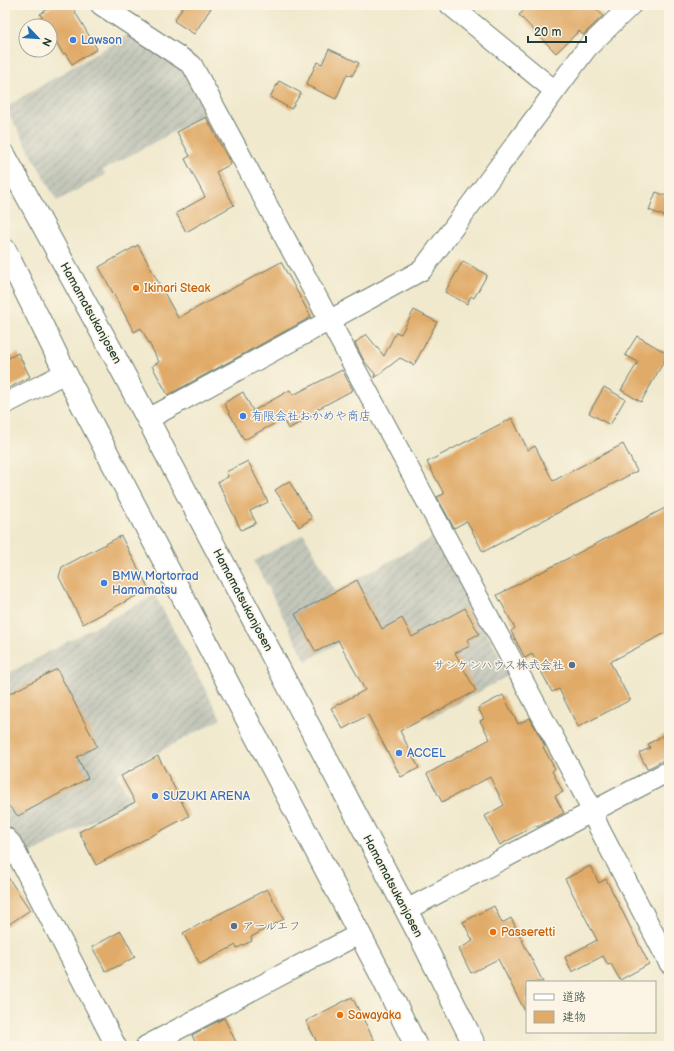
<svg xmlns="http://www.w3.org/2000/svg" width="674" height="1051" font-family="'Balsamiq Sans','Klee One',sans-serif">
	<defs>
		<pattern id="industrial-furrows" width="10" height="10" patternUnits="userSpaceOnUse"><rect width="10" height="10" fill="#c2c6b9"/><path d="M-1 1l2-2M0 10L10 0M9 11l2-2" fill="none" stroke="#9da297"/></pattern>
	</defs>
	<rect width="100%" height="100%" fill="#fcf5e5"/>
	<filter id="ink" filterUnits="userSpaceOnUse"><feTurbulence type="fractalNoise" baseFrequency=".025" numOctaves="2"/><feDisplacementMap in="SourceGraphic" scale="8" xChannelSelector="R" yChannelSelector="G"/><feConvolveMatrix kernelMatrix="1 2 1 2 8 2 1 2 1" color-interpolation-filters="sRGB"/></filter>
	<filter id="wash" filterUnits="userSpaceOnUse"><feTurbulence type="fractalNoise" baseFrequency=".012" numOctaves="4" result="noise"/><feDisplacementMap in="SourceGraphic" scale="16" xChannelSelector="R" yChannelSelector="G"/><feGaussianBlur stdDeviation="0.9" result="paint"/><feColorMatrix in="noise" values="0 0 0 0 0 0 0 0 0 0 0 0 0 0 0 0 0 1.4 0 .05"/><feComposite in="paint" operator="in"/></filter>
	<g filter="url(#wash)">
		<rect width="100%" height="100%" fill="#f0e9cd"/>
		<path fill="url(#industrial-furrows)" d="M129,34l56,37 23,42 -105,57 2,5 -48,26 -52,-94z
			M304,534l31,57 101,-55 74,139 -81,44 -52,-97 -71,39 -52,-100z
			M155,595l66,124 -104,55 14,26 -105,56 -9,-17 -12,-12v-152z"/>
		<g id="blocks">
			<path fill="#e0aa68" d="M54,5h17l26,44 -25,15 -7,-11 -2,1 -13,-23v-5h-3l-7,-12z
				M184,5h29l-19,29 -20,-13z
				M530,5h63l10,11 -20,19 -4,-4 -23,22 -37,-38z
				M329,49l30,14 -7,13 -5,-2 -11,25 -30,-14 11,-23 5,2z
				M279,81l22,12 -10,16 -21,-12z
				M206,117l25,47 -15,8 18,33 -48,27 -10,-19 29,-16 -20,-38 5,-3 -13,-24z
				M656,192l13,5v21l-20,-8z
				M138,245l40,73 103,-56 30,55 -143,78 -16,-29 7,-4 -18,-34 -7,4 -35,-65z
				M463,261l24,14 -13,23 -3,-2 -4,8 -22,-12z
				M414,310l23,12 -23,43 -14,-7 -26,20 1,-4 -11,-13 -9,-18 11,-9 18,22 12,-24 5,2z
				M637,336l31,18 -27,48 -20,-12 17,-28 -13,-7z
				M18,353l12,24 -25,13v-30z
				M342,370l11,20 -39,21 2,3 -28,15 -5,-10 -39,21 -20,-37 19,-11 10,19 37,-21 3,5z
				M604,387l21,12 -15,26 -21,-12z
				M512,418l16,32 7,-4 18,35 70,-37 14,27 -154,81 -16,-31 -13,7 -17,-31 7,-3 -17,-32z
				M248,461l20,41 -18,9 6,12 -15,7 -23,-48 10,-5 -2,-5z
				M289,481l23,37 -13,9 -24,-37z
				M669,506v125l-59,31 20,38 -52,27 -19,-38 -7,3 -20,-38 -7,4 -14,-27 4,-3 -18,-33z
				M121,536l28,53 -66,35 -24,-47 3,-10z
				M357,580l25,49 20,-11 10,19 53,-29 14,26 -12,6 3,6 -15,7 21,38 -76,40 19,37 -18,9 -33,-62 -25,14 -12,-21 34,-18 -27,-50 -22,12 -21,-38z
				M57,669l40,77 -20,11 11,21 -70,38 -13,-14v-106z
				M503,695l15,29 12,-6 15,28 -2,1 12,22 -3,2 11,21 -8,4 9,17 -27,14 -1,-2 -36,20 -15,-29 19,-11 -14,-28 -48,25 -15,-28 63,-35 -10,-18 4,-2 -6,-11z
				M669,732v25l-22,12 -8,-16 11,-5 -2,-4z
				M158,756l31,60 -93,49 -17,-33 56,-30 -14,-26z
				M590,866l9,17 7,-4 43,85 -29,16 -9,-16 -3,1 -5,-9 -31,16 -7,-15 32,-17 -32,-61z
				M5,873l25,37 -25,17z
				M267,889l17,30 -33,18 1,4 -15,7 -1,-3 -36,19 -17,-31z
				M494,906l8,17 9,-5 32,64h-16v33l-29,-56 -27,14 -12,-24 14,-8 -10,-19z
				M121,931l14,26 -29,15 -14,-25z
				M352,997l25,49h-58l-13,-25z
				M224,1018l14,28h-41l-5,-11z"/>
		</g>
	</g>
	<g filter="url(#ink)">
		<use href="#blocks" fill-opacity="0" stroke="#68796a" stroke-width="1"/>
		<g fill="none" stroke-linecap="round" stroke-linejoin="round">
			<g stroke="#68796a" stroke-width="22">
				<path id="street" d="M101,5l91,60 393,731 14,32 70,135
					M450,5l105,86
					M5,404l60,-31
					M148,419l274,-149 165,-222 44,-43
					M5,837l6,6 105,203
					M406,910l263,-139
					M146,1046l213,-112"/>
			</g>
			<g stroke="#68796a" stroke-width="24">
				<path id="primary" d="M5,156l110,201 310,589 50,100
					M5,250l65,132 309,589 37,75"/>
			</g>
			<use href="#street" stroke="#fff" stroke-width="20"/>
			<use href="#primary" stroke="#fff" stroke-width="22"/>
		</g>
	</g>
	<g fill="#3f7fe0" stroke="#fcf5e5" stroke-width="1.5">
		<circle cx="73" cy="40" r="4"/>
		<circle cx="243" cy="416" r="4"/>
		<circle cx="104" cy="583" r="4"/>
		<circle cx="399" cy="753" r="4"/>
		<circle cx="155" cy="796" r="4"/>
	</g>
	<g fill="#e8710a" stroke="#fcf5e5" stroke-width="1.5">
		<circle cx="136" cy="288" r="4"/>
		<circle cx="493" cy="932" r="4"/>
		<circle cx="340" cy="1015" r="4"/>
	</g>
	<g fill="#5c6f8a" stroke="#fcf5e5" stroke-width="1.5">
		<circle cx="572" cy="665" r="4"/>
		<circle cx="234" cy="926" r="4"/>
	</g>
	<g text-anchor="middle" stroke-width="3" stroke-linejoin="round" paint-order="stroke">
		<g font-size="12" fill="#366cbe" stroke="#fcf5e5" text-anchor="start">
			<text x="81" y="44">Lawson</text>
			<text x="251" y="420">有限会社おかめや商店</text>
			<text x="112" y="580">BMW Mortorrad<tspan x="112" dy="14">Hamamatsu</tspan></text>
			<text x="407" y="757">ACCEL</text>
			<text x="163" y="800">SUZUKI ARENA</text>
		</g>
		<g font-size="12" fill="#c56008" stroke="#fcf5e5" text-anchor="start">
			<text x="144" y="292">Ikinari Steak</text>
			<text x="501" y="936">Passeretti</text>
			<text x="348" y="1019">Sawayaka</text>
		</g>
		<g font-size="12" fill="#1f3d34" stroke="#fcf5e5">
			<text transform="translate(91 313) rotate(61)" y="4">Hamamatsukanjosen</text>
			<text transform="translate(243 600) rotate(62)" y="4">Hamamatsukanjosen</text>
			<text transform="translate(393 886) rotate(62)" y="4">Hamamatsukanjosen</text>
		</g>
		<g font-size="12" fill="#4e5e75" stroke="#fcf5e5" text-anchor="end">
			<text x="564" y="669">サンケンハウス株式会社</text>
			<text x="242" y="930" text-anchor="start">アールエフ</text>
		</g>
	</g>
	<rect width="674" height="1051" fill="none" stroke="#fcf5e5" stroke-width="20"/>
	<rect x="526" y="981" width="130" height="52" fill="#fcf5e5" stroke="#a4ab9e"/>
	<rect x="534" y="994" width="20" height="6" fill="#ffffff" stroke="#a4ab9e"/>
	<text x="562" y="1001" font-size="12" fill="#1f3d34">道路</text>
	<rect x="534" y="1011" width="20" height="12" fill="#e0aa68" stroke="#a4ab9e"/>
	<text x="562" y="1021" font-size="12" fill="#1f3d34">建物</text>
	<g transform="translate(38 38) rotate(115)"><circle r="19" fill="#fcf5e5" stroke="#a4ab9e"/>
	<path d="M0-3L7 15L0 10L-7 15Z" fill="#1f6fb2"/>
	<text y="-6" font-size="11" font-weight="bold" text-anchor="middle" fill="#1f3d34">N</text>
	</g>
	<path d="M528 36v6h58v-6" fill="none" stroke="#1f3d34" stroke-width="2"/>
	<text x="534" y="36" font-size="12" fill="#1f3d34" stroke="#fcf5e5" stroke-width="3" paint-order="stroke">20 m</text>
</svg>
